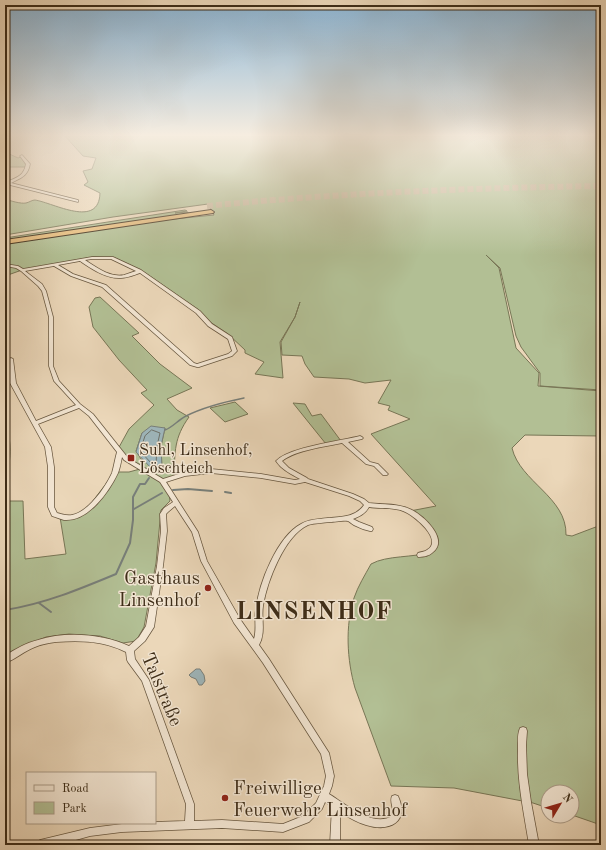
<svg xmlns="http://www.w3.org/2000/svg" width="606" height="850" font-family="'Old Standard TT',serif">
	<rect width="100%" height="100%" fill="#ebd7b9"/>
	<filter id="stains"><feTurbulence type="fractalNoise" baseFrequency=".005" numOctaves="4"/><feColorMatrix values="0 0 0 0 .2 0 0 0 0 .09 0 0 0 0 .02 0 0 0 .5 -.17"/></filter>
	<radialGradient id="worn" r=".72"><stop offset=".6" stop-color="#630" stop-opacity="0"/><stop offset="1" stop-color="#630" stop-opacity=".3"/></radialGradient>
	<path fill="#b2bf94" stroke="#787656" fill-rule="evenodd" d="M65,136h536v254l-61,-4v-13l-19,-26 -5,-11 -16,-68 -14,-13 13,13 17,80 23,25 -1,13 63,5v45l-76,-1 -13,13c8,34 55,49 54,87l6,1 29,-11v300l-29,-10v-23h-24v16l-15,-5 -79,-15 -63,-2 -36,-98c-8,-28 -10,-62 -1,-90 4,-12 11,-23 17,-34 16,-9 42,-6 60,-12l3,-15 -24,-26 26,-5 -65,-72 39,-15 -22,-9 2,-4 -12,-3 13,-23 -26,3 -16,-4 -35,-2 -9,-13 -3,-8 -20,-1 -1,-13 14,-25 5,-15 -5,15 -15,25 3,36 -28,-4 9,-12 -19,-9v-3l-17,-16 -18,-12 -11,-12 -58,-40 -26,-12 -22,-1 -71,13 -17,6v-32l139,-22 70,-7 -6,-11 -95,13 -108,18v-36c6,2 16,5 21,4 4,-1 6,-3 9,-3 19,3 64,29 65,-7l-16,-8 4,-3 -5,-11 9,-2 4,-11 -13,-2z
		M5,152l13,6 3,-1 5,8 -1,2h-20z
		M185,210l2,1 -12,2 13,-1v2l-183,27v-3z
		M100,297l39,36 -7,3 28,28 32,24 -25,11 10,11 12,7c-15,21 -14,34 -15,59l-12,5 7,13 1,7 -9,9 -5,53 -12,64 -8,14 -13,2 -23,-7 -31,-2 -23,3 -41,17v-153h18l2,58 41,-5 -6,-37 17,-2 9,-5 26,-34 6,-4h11l11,-3 -22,-20 11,-20 25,-24 -13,-12 6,-3 -28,-30 -26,-33 -4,-20 6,-9zM165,428l-4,18 1,23 -21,-10 -5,-8 6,-18z
		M235,402l13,12 -23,8 -15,-14z
		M293,403l12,1 7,12 9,-2 20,27 -15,3z
		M5,425c9,18 4,43 0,62z"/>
	<path fill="#9eb6bb" stroke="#787f7a" d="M151,426l14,2 -4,18 1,23 -11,-1 -15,-16 6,-19z
		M196,669h4l4,6 1,6 -3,4h-3l-3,-6 -5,-2 -2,-2z"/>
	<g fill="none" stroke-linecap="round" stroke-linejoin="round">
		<path stroke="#6e726a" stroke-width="1" d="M152,430l8,3 -3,13 -1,18h-4l-12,-13 5,-15z"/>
		<path stroke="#787f7a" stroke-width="1.5" d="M165,430c8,-3 13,-10 21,-14 18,-9 38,-14 58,-18"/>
		<path stroke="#787f7a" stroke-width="2" d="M173,490l15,-1 24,2
			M225,492l6,1
			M134,509l28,-16
			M39,603l12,9
			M5,610c39,-6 75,-21 111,-36l14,-31 3,-23v-23l7,-13h5l4,-6"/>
		<path stroke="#c8b599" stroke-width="6" stroke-dasharray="6 3" stroke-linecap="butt" d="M207,206c131,-13 262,-18 394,-20"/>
		<g stroke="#695840" stroke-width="1.5">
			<path id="street" d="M22,155l8,9c-2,12 -9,14 -19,19l67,17v2l-72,-18v-2c10,-4 18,-6 20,-18l-6,-8z
				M92,257h21l28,13 59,41 12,13 20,13 5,14 -5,5 -33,11h-2l-7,-2 -88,-78 -31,-11 -17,-10 -29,5 17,13 4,7 7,26v49l6,15 21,23 13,10 35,44 35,21 22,-7 26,-3 50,5 34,6 5,-1c-9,-5 -18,-9 -24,-18 13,-14 64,-20 84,-25l2,1 1,1 -1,1 -14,3 22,20 8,2 10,10 -1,1h-4l-9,-9 -8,-2 -24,-21c-18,4 -46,7 -60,18l7,7 18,10 1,1 45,15 11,5 5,4c14,2 30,0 43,7 12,6 38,30 20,43 -3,3 -10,4 -14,4l-1,-2 1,-2c2,-1 6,-1 9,-3 17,-10 -13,-35 -24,-39 -10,-4 -23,-2 -34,-4 -4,7 -9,9 -16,12l6,3 13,5 1,2 -1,2h-2c-5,-1 -10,-3 -14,-5 -3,-1 -6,-4 -8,-5 -4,-1 -14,1 -18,1 -7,1 -15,1 -22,3 -24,11 -41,57 -45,81 -2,13 3,27 -4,39l10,14 60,94 5,23 -2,10 -3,8c15,9 44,34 63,22 3,-7 -3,-14 0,-20l3,-1 3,1c12,27 -9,36 -32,29 -10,-3 -18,-8 -26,-13v33h-10l2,-39 -7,-4 -3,7 -13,13 -26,10 -61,-4 -100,4 -32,4 -32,9h-23l2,-3 3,-2 50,-12 32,-4 33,-1v-1l30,-1 1,-17 -44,-123 -14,-19 -1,-2 -1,-8c-22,-11 -45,-12 -70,-10 -7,1 -14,2 -21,5 -11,4 -19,12 -30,16v-7c10,-7 21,-13 33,-16 27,-9 66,-6 91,6l10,-9 7,-11 11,-60 4,-35 -1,-17 4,-6 9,-6 -13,-20 -36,-22 -2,-3c-1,5 -2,11 -4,16 -9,19 -30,49 -54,47 -4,-1 -8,-3 -12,-4l-4,-9v-40l-3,-20 -35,-64 -1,-24 2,-1 2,1 3,24 20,38 40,-16 -22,-24 -5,-15v-49l-7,-26 -4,-5 -17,-15 -5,-3 -11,-2v-2l13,2 5,3zM92,259h19l25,12c-4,1 -8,3 -12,4 -14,3 -28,-8 -39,-15zM80,261c12,8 26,18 41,17 6,0 13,-3 19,-5l56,40 12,13 20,13 4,12 -4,3 -31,10 -3,-1 -88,-78 -33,-11 -15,-9zM79,408l10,8 28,36c-2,7 -3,14 -5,21 -7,15 -24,39 -40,42 -6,1 -10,-1 -15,-2l-3,-6v-40l-3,-20 -13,-23zM211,473l50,5 34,6 10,-2 44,14 11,5 4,4c-8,12 -23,12 -36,13 -9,1 -19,1 -27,6 -24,13 -42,59 -45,85 -2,10 1,20 -2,30l-14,-20 -33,-58 -9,-29 -32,-50 19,-6zM175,506l17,26 9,29 33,62 29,40 58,91 5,22 -2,10 -8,17 -13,13 -20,8 -61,-4 -28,1v-17l-45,-124 -14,-21 -1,-8 11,-10 9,-14 9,-61 4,-35 -1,-17 2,-2z
				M523,727l3,1 1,3 -1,14 1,29 4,28 8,43h-10c-5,-32 -12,-63 -11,-95 0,-7 -1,-15 2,-22z"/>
		</g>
		<g stroke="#3e2d18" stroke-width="2">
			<path id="highway" d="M211,210l3,2 -1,1 -208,31v-4z"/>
		</g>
		<use href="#street" fill="#f2e5d2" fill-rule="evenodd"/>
		<use href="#highway" fill="#e6bc7c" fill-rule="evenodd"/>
	</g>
	<linearGradient id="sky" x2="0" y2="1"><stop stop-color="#8ab5d6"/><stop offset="0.53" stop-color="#f6ede0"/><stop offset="1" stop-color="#f6ede0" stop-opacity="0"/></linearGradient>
	<rect width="606" height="255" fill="url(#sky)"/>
	<g fill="#8f2418" stroke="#f2e5d2" stroke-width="1.5">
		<rect x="127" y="454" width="8" height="8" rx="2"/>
		<circle cx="208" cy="588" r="4"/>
		<circle cx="225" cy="798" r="4"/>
	</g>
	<g text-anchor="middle" stroke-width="3" stroke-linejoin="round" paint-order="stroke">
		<g font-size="16" fill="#3e2d18" stroke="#f2e5d2" text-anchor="start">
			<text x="139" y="455">Suhl, Linsenhof,<tspan x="139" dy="18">Löschteich</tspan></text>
		</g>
		<g font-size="19" fill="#3e2d18" stroke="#f2e5d2" text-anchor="end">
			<text x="200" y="584">Gasthaus<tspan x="200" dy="22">Linsenhof</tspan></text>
			<text x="233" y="794" text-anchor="start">Freiwillige<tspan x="233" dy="22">Feuerwehr Linsenhof</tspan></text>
		</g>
		<g font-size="19" fill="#3e2d18" stroke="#f2e5d2">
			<text transform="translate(163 689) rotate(67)" y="7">Talstraße</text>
		</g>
		<g font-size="24" font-weight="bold" letter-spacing="1" fill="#3e2d18" stroke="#f2e5d2">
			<text x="314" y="619">LINSENHOF</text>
		</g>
	</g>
	<rect width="606" height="850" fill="none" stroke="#ebd7b9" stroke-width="20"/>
	<rect x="6" y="6" width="594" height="838" fill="none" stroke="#3e2d18" stroke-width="2"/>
	<rect x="10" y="10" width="586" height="830" fill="none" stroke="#3e2d18"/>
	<rect x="26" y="772" width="130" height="52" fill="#f2e5d2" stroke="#aa9b88"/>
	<rect x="34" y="785" width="20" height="6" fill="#f2e5d2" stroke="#aa9b88"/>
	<text x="62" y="792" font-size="12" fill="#3e2d18">Road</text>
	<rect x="34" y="802" width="20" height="12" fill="#b2bf94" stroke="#aa9b88"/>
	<text x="62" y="812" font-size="12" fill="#3e2d18">Park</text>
	<g transform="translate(560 804) rotate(52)"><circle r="19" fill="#f2e5d2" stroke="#aa9b88"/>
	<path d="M0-3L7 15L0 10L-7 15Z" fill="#8f2418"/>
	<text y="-6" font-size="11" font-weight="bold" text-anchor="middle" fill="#3e2d18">N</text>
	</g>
	<rect width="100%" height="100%" filter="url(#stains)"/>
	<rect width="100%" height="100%" fill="url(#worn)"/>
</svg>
